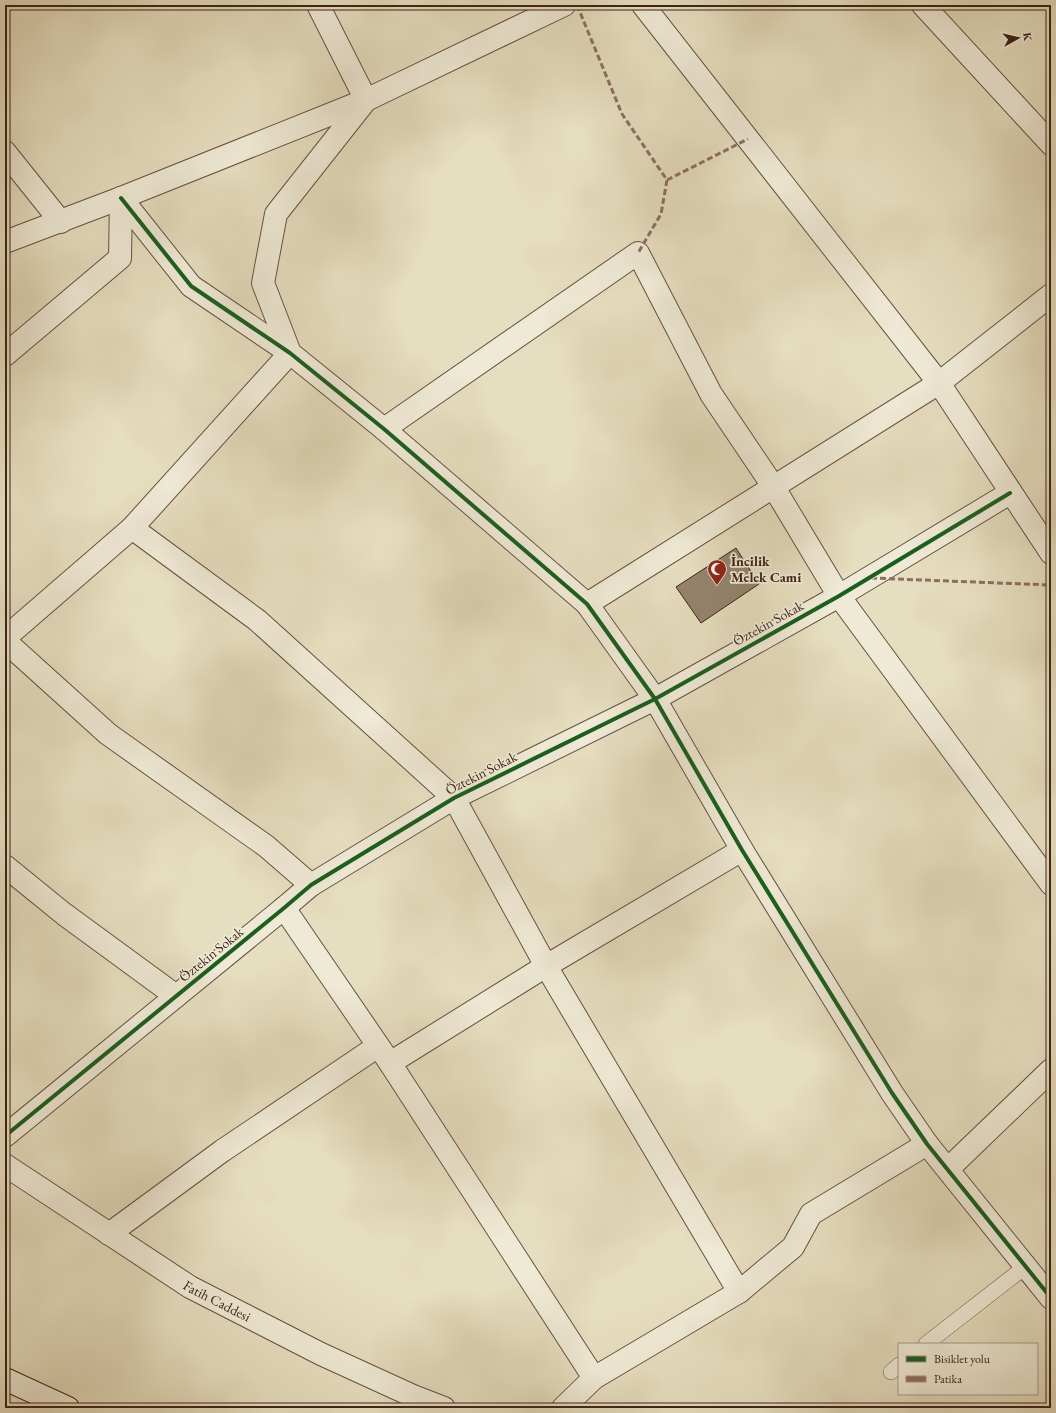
<svg xmlns="http://www.w3.org/2000/svg" width="1056" height="1413" font-family="'EB Garamond',serif">
	<rect width="100%" height="100%" fill="#e6dec0"/>
	<filter id="stains"><feTurbulence type="fractalNoise" baseFrequency=".005" numOctaves="4"/><feColorMatrix values="0 0 0 0 .2 0 0 0 0 .09 0 0 0 0 .02 0 0 0 .5 -.17"/></filter>
	<radialGradient id="worn" r=".72"><stop offset=".6" stop-color="#630" stop-opacity="0"/><stop offset="1" stop-color="#630" stop-opacity=".3"/></radialGradient>
	<path fill="#94846f" stroke="#3c2318" d="M736,548l23,36 -58,39 -25,-36z"/>
	<g fill="none" stroke-linecap="round" stroke-linejoin="round">
		<g stroke="#665242" stroke-width="16">
			<path id="service" d="M926,1344l99,-77
				M891,1372l8,-7"/>
		</g>
		<g stroke="#665242" stroke-width="24">
			<g id="minor">
				<path d="M643,5l296,378 112,170"/>
				<path d="M923,5l128,139"/>
				<path d="M5,152l56,70"/>
				<path d="M121,198l70,88 99,67 94,76 203,175 68,95 87,151 150,243 35,51 124,154"/>
				<path d="M5,242l116,-44 245,-98 198,-95"/>
				<path d="M5,355l115,-97 1,-60"/>
				<path d="M384,429l254,-176 73,141 62,92 66,110 212,288"/>
				<path d="M132,528l125,92 197,178 92,168 193,326"/>
				<path d="M587,604l352,-221 112,-88"/>
				<path d="M5,638l127,-110 158,-175 -27,-70 13,-69 90,-114 -48,-95"/>
				<path d="M5,641l103,93 158,112 45,39"/>
				<path d="M5,866l59,48 112,82"/>
				<path d="M284,908l106,155 204,315"/>
				<path d="M390,1063l156,-97 196,-116"/>
				<path d="M5,1136l279,-228 27,-23 143,-87 201,-99 184,-103 171,-103"/>
				<path id="s1" d="M5,1165l185,122 131,67 92,42 31,12"/>
				<path d="M948,1169l103,-99"/>
				<path d="M109,1234l113,-83 156,-105"/>
				<path d="M563,1408l31,-30 145,-86 54,-45 18,-33 116,-70"/>
			</g>
		</g>
		<g stroke="#3c2318" stroke-width="24">
			<path id="secondary" d="M5,1379l63,29"/>
		</g>
		<use href="#service" stroke="#efead6" stroke-width="15"/>
		<use href="#minor" stroke="#efead6" stroke-width="22"/>
		<use href="#secondary" stroke="#efead6" stroke-width="22"/>
		<path stroke="#8d6e63" stroke-width="3" stroke-dasharray="6 3" stroke-linecap="butt" d="M577,5l45,109 45,66 -6,34 -23,39
			M667,180l81,-41
			M871,578l180,7"/>
		<g stroke="#efead6" stroke-width="6">
			<path id="cycleway" d="M121,198l70,88 99,67 94,76 203,175 68,95 87,151 150,243 35,51 124,154
				M5,1136l279,-228 27,-23 143,-87 201,-99 184,-103 171,-103"/>
		</g>
		<use href="#cycleway" stroke="#1b5e20" stroke-width="4"/>
	</g>
	<defs>
		<g id="mosque-pin" transform="scale(1)"><path d="M0 17L-7.5 6A9.5 9.5 0 1 1 7.5 6Z" fill="#8f2418" stroke="#efead6"/><path d="M3.5-4.9A6 6 0 1 0 3.5 4.9A5 5 0 1 1 3.5-4.9Z" fill="#fff"/></g>
	</defs>
	<g fill-rule="evenodd">
		<use href="#mosque-pin" x="717" y="569"/>
	</g>
	<g text-anchor="middle" stroke-width="3.5" stroke-linejoin="round" paint-order="stroke">
		<g font-size="14" font-weight="bold" fill="#3c2318" stroke="#efead6" text-anchor="start">
			<text x="731" y="566">İncilik<tspan x="731" dy="16">Melek Cami</tspan></text>
		</g>
		<g font-size="14" fill="#3c2318" stroke="#efead6">
			<text transform="translate(768 623) rotate(-29)" y="5">Öztekin Sokak</text>
			<text transform="translate(481 773) rotate(-27)" y="5">Öztekin Sokak</text>
			<text transform="translate(211 954) rotate(-39)" y="5">Öztekin Sokak</text>
			<text dy="5" stroke="none"><textPath href="#s1" startOffset="252">Fatih Caddesi</textPath></text>
		</g>
	</g>
	<rect width="1056" height="1413" fill="none" stroke="#e6dec0" stroke-width="20"/>
	<rect x="6" y="6" width="1044" height="1401" fill="none" stroke="#3c2318" stroke-width="2"/>
	<rect x="10" y="10" width="1036" height="1393" fill="none" stroke="#3c2318"/>
	<rect x="898" y="1343" width="140" height="52" fill="#efead6" stroke="#a79a8a"/>
	<rect x="906" y="1356" width="20" height="6" fill="#1b5e20" stroke="#a79a8a"/>
	<text x="934" y="1363" font-size="12" fill="#3c2318">Bisiklet yolu</text>
	<rect x="906" y="1376" width="20" height="6" fill="#8d6e63" stroke="#a79a8a"/>
	<text x="934" y="1383" font-size="12" fill="#3c2318">Patika</text>
	<g transform="translate(1018 38) rotate(82)" stroke="#efead6" stroke-width="3" paint-order="stroke">
	<path d="M0-3L7 15L0 10L-7 15Z" fill="#3c2318"/>
	<text y="-6" font-size="11" font-weight="bold" text-anchor="middle" fill="#3c2318">K</text>
	</g>
	<rect width="100%" height="100%" filter="url(#stains)"/>
	<rect width="100%" height="100%" fill="url(#worn)"/>
</svg>
